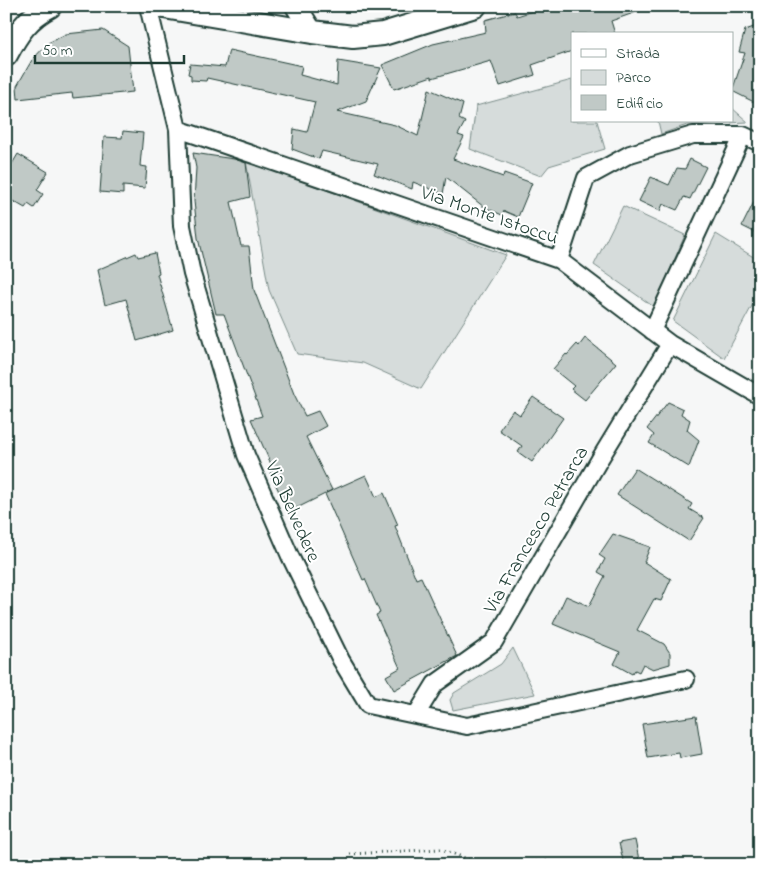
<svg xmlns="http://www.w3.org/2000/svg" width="766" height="871" font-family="'Indie Flower',sans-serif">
	<rect width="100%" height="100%" fill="#f6f7f7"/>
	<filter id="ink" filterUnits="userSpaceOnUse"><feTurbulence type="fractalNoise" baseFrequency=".02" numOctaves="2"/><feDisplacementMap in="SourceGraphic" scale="10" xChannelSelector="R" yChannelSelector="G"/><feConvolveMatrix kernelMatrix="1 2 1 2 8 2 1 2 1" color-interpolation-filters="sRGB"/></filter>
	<g filter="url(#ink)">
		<path fill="#d6dcdb" stroke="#7a8c88" d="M572,80v41h25l8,28 -56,17 -8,10 -71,-27 6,-43z
			M732,108l16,14 -61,3 -26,9 -3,-13h74z
			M246,161l260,94 -85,134 -58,-26 -66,-9 -28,-64z
			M623,206l62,29 -31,72 -60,-42z
			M716,234l44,27v30l-36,67 -51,-37z
			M513,648l22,46 -82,16 -3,-10 4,-7 47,-29z"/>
		<path fill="#c0c9c6" stroke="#1f3d34" d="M548,6h97v3l-34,12 4,13h-43v17l-40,14 3,10 -35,11 -9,-25 -59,17v-2l-38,13 -12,-24 51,-21 53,-12 -1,-12 30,-8 2,4z
			M758,17h2v88l-28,-14 13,-38 -6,-1 6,-22 9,-3z
			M103,30l25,16 5,46 -60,6 -1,-5 -54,6 -1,-13 15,-26 16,-17 18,-9z
			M229,50l73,16 -2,9 37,10 1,-24 43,7 -15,33 -29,11 58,13 23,11 11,-47 34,15 -4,15 6,3 -7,13 6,2 -11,22 50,18 1,-4 28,10 -14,34 -14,-6 -2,4 -18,-8 -38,-30 -3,17 -30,-12 -1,7 -38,-15 4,-10 -56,-13 -3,8 -27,-10 2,-20 13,3 8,-30 -108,-24 -1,3 -15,-1v-5l-3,-1 2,-10 35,3z
			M123,131l20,2 -3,33 7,1 -2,21 -22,-2v8l-23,-2 4,-55 18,1z
			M193,153l41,6 12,4 4,34 -19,5 10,44h8l5,44 40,104 11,22 13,-5 8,15 -20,11 26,53 -6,3 40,-18 10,22 8,-4 14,32 -3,1 21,53 5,-2 36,79 -63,34 -8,-14 14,-8 -24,-53 4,-2 -15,-34 -2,1 -38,-86 -36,18 -19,-39 4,-2 -23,-52 11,-3 -38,-102h-8l-18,-76 -4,-37 2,-33z
			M18,154l30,18 -11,18 6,4 -9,14 -6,-4 -3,4 -19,-11v-23z
			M690,159l16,8 -16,32 -6,-2 -7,13 -14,-6 -3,7 -21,-10 12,-24 18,8 8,-17 8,1z
			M760,190v45l-18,-9z
			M136,253l2,4 17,-4 4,20 -2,1 16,56 -36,11 -11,-42 -21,6 -8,-35z
			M585,338l31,25 -31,37 -14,-11 3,-3 -21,-17 13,-15 1,1 10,-11 2,2z
			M533,397l30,21 -31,44 -14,-10 4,-6 -23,-16 14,-20 7,5z
			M668,402l15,7 -2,5 9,6 -3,10 12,10 -10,27 -40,-24 5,-8 -7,-6z
			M635,468l57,36 -3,5 15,9 -15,23 -72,-46z
			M613,534l37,13 -6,15 27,17 -10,22 -7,-2 -17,31 27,14 6,9v11l-17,5 -10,-5 -4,8 -4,-2 -3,4 -18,-10 6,-12 -67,-28 13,-28 23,10 16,-30 -7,-4 7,-13 -6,-4z
			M696,716l6,38 -22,4 -1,-5 -31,5 -6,-34z
			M635,840l5,25h-16l-5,-22z"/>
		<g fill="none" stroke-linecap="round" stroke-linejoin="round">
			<g stroke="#1f3d34" stroke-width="20">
				<path id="minor" d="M148,6l30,123 4,97 10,48 54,181 44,101 51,104 27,45 99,21 219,-47
					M178,129l381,131 111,84 90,52
					M559,260l27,-82 44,-24 63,-19h50l17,8
					M652,331l91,-196
					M416,715l19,-31 59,-42 107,-185 69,-113"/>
			</g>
			<g stroke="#1f3d34" stroke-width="24">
				<path id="tertiary" d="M296,6l16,26"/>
			</g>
			<g stroke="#1f3d34" stroke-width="26">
				<path id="secondary" d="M158,6l154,26 41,5 30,-3 92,-28
					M6,55c11,-21 22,-38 44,-49"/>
			</g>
			<path stroke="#1f3d34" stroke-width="3" stroke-dasharray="1 4" stroke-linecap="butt" d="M350,854l91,-5 42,16
				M491,865l59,-4"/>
			<use href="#minor" stroke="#fff" stroke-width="16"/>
			<use href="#tertiary" stroke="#fff" stroke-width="20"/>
			<use href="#secondary" stroke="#fff" stroke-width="22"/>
		</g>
	</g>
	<g text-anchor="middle" stroke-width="4" stroke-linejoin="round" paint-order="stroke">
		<g font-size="20" fill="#1f3d34" stroke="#fff">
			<text transform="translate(490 214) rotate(19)" y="7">Via Monte Istoccu</text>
			<text transform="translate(294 511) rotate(66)" y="7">Via Belvedere</text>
			<text transform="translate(535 529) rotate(-60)" y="7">Via Francesco Petrarca</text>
		</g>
	</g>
	<rect width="766" height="871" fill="none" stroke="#fff" stroke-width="25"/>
	<rect x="12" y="12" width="741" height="846" fill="none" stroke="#1f3d34" stroke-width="2" filter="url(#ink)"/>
	<rect x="571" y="32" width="162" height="90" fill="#ffffff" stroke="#a5b1ae"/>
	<rect x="581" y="49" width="25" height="8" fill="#ffffff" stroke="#a5b1ae"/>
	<text x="616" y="58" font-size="15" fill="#1f3d34">Strada</text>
	<rect x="581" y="70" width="25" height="15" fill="#d6dcdb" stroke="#a5b1ae"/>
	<text x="616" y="82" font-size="15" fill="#1f3d34">Parco</text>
	<rect x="581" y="95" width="25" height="15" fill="#c0c9c6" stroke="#a5b1ae"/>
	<text x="616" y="108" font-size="15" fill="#1f3d34">Edificio</text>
	<path d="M35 55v8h149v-8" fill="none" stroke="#1f3d34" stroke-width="2.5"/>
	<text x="42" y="55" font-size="15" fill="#1f3d34" stroke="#ffffff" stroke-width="4" paint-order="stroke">50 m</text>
</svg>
